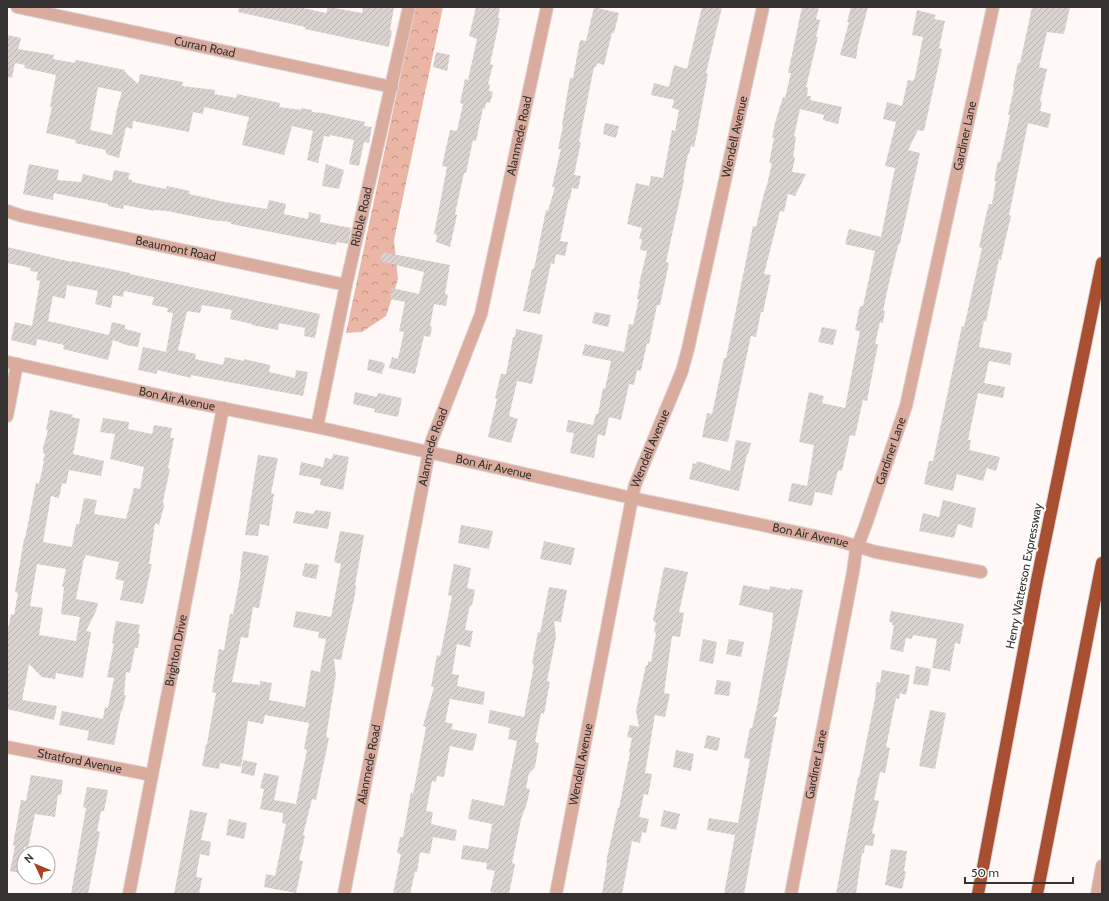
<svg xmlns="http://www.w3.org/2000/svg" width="1109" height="901" font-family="Cabin,sans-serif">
	<defs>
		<pattern id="forest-crowns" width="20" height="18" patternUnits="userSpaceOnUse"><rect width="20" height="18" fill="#ebb6a5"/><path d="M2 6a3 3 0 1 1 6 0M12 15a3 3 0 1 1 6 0" fill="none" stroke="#bf9587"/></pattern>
		<pattern id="building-hatch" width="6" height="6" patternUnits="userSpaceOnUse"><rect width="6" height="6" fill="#dad2cf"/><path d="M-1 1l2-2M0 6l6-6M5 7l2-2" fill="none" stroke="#bcb5b2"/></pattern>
	</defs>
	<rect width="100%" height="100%" fill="#fff8f6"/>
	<path fill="url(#forest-crowns)" d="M415,7h28l-49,233 4,39 -12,37 -24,16 -16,1z"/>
	<path fill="url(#building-hatch)" fill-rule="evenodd" d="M239,7h60l27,6 2,-6h2l32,6 1,-6h31l-4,23 2,1 -3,16 -84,-18v-2l-67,-15z
		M476,7h24l-2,11h2l-10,46 3,1 -5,19 2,1 -1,6 4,1 -3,11 -4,-1 -1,7 -2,-1 -7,33 -3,-1 -7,33h-2l-9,41 2,1 -7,32 -14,-5 1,-7 -3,-1 13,-67 -5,-1 8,-36 7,1 6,-27 -3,-1 5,-24 3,1 9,-41 -8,-3z
		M594,7l25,6 -5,20h-2l-8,32 -7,-2 -1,4h-2l-15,75h2l-7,33 7,1 -3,13 -6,-1 -2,11 -1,-1 -9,43 8,1 -3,14 -9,-2 -2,10 -3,-1 -11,51 -17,-3 9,-42h2l12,-59 2,1 7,-24h-3l9,-38h-3l5,-23 -1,-1 8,-47h3l7,-38 6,1z
		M702,7h20l-16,66 2,1 -12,64 -2,9 -3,-1 -2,8h-1l-5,26h1l-18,82 3,1 -9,42h-3l-8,39 -2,-1 -6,28 -4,-1 -3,15 -5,-1 -8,36 -12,-3 -4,19 -7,-2 -4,24 -24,-5 4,-20 -8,-1 2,-12 25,5 3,-11h2l5,-26 2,1 6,-28 -29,-6 3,-11 39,8 5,-28 4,1 6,-26h-2l3,-15h-1l8,-33 -7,-1 2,-11h-3l3,-11 -15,-4 9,-41 13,3 2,-10 12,2 9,-48 3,1 4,-21 -7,-2 2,-8 -23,-5 3,-12 15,4 5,-22 13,4z
		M802,7h17l-3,12 4,1 -4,17h2l-12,50 2,1 -1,8h4l-1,4 32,7 -4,17 -15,-4 1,-5 -24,-6 -6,27 2,1 -3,20h2l-3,15 14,2 -11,22 -7,-2 -4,18 -4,-1 -16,63 7,1 -8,37h-2l-5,25 -5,-1 -23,106 -26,-5 5,-24 5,1 12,-56h2l3,-14 24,-118 3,1 9,-38h1l6,-26h-3l5,-25h-2l3,-15 8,-26 2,1 6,-25h-3z
		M851,7h17l-10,38 -2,14 -16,-4 9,-33h-2z
		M1032,7h38l-6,27 -17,-2 -8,35 8,2 -7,32 2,1 -2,9 11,3 -3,14 -20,-5 -19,92 2,1 -5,21 -5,23 -2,-1 -13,63 -2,-1 -5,26 33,6 -2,12 -21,-4 -5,22 21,4 -2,11 -25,-5 -10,47h3l-2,10 31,7 -4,14 -9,-3 -4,13 -26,-7 -4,17 -29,-7 5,-23h4l29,-135 2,1 18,-79 -3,-1 8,-36 2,-7h3l4,-23h-2l4,-20 2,1 10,-47h-2l6,-27 -1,-1 5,-24h2z
		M917,10l19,5 -2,4 11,2 -6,27 3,1 -18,82 -6,-1 -10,20 12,3 -20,90 -2,3 -10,41 -5,24h2l-2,12 -3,-1 -5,22h3l-11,57 -4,-1 -8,36 -5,-1 -8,36 -4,-1 -6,25 -17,-3 -3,14 -24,-5 4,-18 15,3 7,-41 -15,-3 10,-50 15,4 -2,7 23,5 15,-77 -5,-1 5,-24h3l12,-55 -30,-7 4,-15 32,8 14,-69 -10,-2 11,-44 -13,-3 4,-17 15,4 6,-26 5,1 2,-4 8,-40 -11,-2z
		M7,35l14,3 -3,11 36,6 -1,4 22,4 1,-3 49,10v2l13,12 2,-10 43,8 -1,4 33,4 -1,4 22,4 1,-4 43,9 -1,4 22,3v-2l11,2v2l11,1 42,9 -1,4 8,1 -3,16 -5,-1 -5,24 -10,-2 5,-24 -24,-5v2l-6,-1 -6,27 -11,-3 6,-29 -21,-5 -8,29 -42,-10 7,-28 -45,-10 -1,7 -10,-2 -4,20 -56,-11 -1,8 -6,-2 -7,31 -13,-4v-4l-31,-7 1,-3 -30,-7 6,-26h-2l6,-32 -32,-7 1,-3 -10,-2 -3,15 -5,-1zM98,87l24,5 -5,17 -5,26 -22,-5z
		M436,52l14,3 -3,16 -14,-4z
		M605,123l14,3 -3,12 -13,-4z
		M29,164l30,6 -2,10 24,2 2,-8 29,7 2,-11 16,3 -2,6 4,1v2l34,7 1,-3 23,5 -1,3 36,8 42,7 2,-9 17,4 -2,10 24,5 1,-7 12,3 -1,7 31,6 -3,16 -11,-2 -1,3 -105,-21v-2l-20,-2 -44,-9 -13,-1v1l-30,-6 -1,4 -15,-3v-2l-54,-11 -1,7 -30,-6z
		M326,164l18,6 -5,19 -17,-3z
		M7,247l65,15v-1l58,12v1l28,6 162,34 -5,24 -11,-2 1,-8 -26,-5 -1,7 -26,-5v-1l-22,-5 2,-9 -30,-5 -2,8 -13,-2 -5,22 -4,17 18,4 -1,5 28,6 2,-8 19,4v-2l26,6 -1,7 26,6 1,-8 12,2 -5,24 -112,-21v3l-34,-8v4l-19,-4 5,-23 23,5 7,-39 -6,-1 1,-4 -16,-3 2,-8 -30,-6 -1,6 -10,-2 -2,13 -16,-4 3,-13 -31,-6 -2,14 -12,-3 -5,25 61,14 3,-13 13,3v4l16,4 -3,14 -12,-2 -13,-5 -5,20 -45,-11 1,-4 -27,-6 -1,7 -25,-6 4,-18 17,4 8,-45 -4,-1 2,-8 -8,-1 1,-3 -24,-5z
		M382,252l68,13 -5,29 3,1 -2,11 -12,-2 -4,22 2,1 -2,10 -6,-1 -9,38 -26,-6 3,-11 6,2 6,-27 -5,-1 6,-29 -15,-3 2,-11 27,6 5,-22 -44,-11z
		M595,312l16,3 -3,12 -16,-4z
		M822,327l15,3 -4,15 -15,-3z
		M516,329l27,6 -11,49 -15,-3 -8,35 9,3 -7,24 -23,-6 9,-38 -2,-1 6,-24h5l7,-37h2z
		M369,359l16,4 -3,11 -15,-4z
		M355,392l22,5 1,-4 24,5 -4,19 -24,-5 1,-3 -22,-5z
		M50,410l23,5 -1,2 8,2 -7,35 31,7 -3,15 -32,-6 -3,14 -4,-1 -3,15 -8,-2 -8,46 29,5 4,-23h3l5,-26 13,2 -3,14 32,5 8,-31 6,1 4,-22 -34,-8 5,-25 -15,-2 3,-14 26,4 -1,7 24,5 2,-9 18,3 -2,10h4l-6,30 2,1 -7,32 1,5 -5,19 -4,-2 -6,41h3l-9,40 -23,-4 4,-19 -9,-2 4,-17 -33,-7 -1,3h-1l-8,41 22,4 -2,8 -10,20 5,1 -8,46 -27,-5 -1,6 -13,-2 -13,-13 -7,36 35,6 -3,14 -47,-11v-75l4,-20 3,1 4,-22 -3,-1 9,-53h1l11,-56 3,1 5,-23h-1l2,-7 -2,-1v-5l5,-18h-2zM37,564l29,5 -4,18h2l-3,27 19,3 -4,24 -37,-6 4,-27 -13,-2z
		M736,440l15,3 -3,11h-1l-8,37 -50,-12 4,-16 3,1 1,-3 33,10z
		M333,454l16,3 -6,33 -23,-5 1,-6 -22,-4 2,-13 22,5 2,-9 7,1z
		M258,455l20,3 -7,35 3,1 -5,32 -9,-2 -2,12 -13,-1z
		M943,500l33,8 -4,20 -14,-4 -4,14 -35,-7 4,-18 16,4z
		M315,510l16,2 -3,17 -35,-6 3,-12 18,3z
		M461,525l32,6 -4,18 -31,-6z
		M340,531l24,4 -9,50h1l-1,9 -14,66 -7,-1 2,16 -10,62 3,1 -13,62 -4,-1 -9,36 2,1 -6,24 4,1 -7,32 -32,-6 2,-13 9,2 11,-52 -4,-1 1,-10 -23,-4 4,-20 -4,-1 4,-15 15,3 -5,24 22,4 11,-54 -3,-1 5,-26 -44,-8 -2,9 -15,-3 -7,46 -21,-4 -1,6 -17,-3 4,-22h1l9,-51 -4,-1 5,-31 2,-12 5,1 6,-36h3l8,-42h-1l3,-21 26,5 -10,52 -6,-1 -5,31 -7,-1 -9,45 28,3v-4l12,2 -3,17 36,7 6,-37 9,2 6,-33 -8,-1 1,-6 -26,-5 3,-16 35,6 10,-53 -7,-2z
		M544,541l31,7 -4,17 -31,-6z
		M305,563l14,2 -3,14 -14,-3z
		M454,564l17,4 -4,20 8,2 -3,16 -2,-1 -5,25 8,1 -3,16 -13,-3 -5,30 7,1 -2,11 28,6 -2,13 -33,-6 -5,23 8,2 -2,5 26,5 -4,17 -23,-5 -6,31 -7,-1 -1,6 -4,-1 -6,30 7,1 -2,12 26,6 -2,11 -22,-4 -3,17 -10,-2 -3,20h-2l-5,22h-17l8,-40 -4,-1 3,-16h3l8,-45 2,2 12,-61 1,-6 -3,-1 11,-39h-3l6,-32 3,1 7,-34 5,-26 -4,-1z
		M664,567l24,5 -9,40 5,1 -4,24 -8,-1 -8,57 6,1 -5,23 -10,-2 -10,58 7,1 -4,21 -4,-1 -5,23 10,2 -3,14 -4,-1 -2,11 -8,-2 -10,53h-20l5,-31 -1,-1 12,-54h1l11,-55 -1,-1 3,-14 -5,-1 3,-12 9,2 -3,-16 10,-46h2v-4l3,1 5,-29 -2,-1 2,-10 -3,-1z
		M743,585l26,5 1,-4 20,4 1,-2 12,2 -25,121 -6,6h5l-33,177h-20l11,-59 -28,-5 2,-12 29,5 12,-64 -6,-1 6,-30h2l5,-22 15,-79 1,-14 -34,-8z
		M549,587l18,3 -6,32 -7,-1 2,16 -9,44 3,1 -6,32 -3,-1 -6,29 4,1 -4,24 -6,6 -3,15 4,1 -3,14 -6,16 -9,44 3,1 -6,30h-9l-10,-2 5,-21 -9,-2 1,-6 -26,-4 2,-14 25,4 4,-25 -24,-5 4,-20 32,7 13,-65 -9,-2 2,-11 -22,-5 2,-13 34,7 10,-52 -2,-1 6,-32 2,1z
		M891,611l73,13 -4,20 -5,-1 -5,28 -18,-3 5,-29 -24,-4 -1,4 -6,-1 -3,14 -13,-3 4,-24h-2v-3h-3z
		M116,621l24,4 -2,8 2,1 -2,14h-3l-5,25 -4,-1 -2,23h2l-4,16h-1l-7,34 -27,-5 2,-9 -30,-6 3,-14 41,8 2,-12 3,1 6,-30 -7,-1 7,-33 -2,-1z
		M703,639l14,3 -4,22 -14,-3z
		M729,639l15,3 -3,15 -15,-3z
		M916,666l15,3 -3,17 -15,-2z
		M882,670l28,5 -4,20 -6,-2 -1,6 -3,-1 -10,49 4,1 -5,25 -5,-1 -6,28 5,1 -7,32 3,1 -2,12 -8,-1 -1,8h-2l-6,41h-20l22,-116h1l17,-84h-1l2,-12 3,1z
		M717,680l14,2 -2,14 -15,-2z
		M930,710l16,3 -11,56 -16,-3z
		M707,735l13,3 -2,13 -14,-3z
		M676,750l18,4 -3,17 -18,-4z
		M243,760l14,3 -3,13 -13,-3z
		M31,775l32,5 -2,15 -3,-1 -3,23 -20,-3 -7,34 -4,-1v27l-14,-3 5,-25 -2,-1 8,-45 5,1z
		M87,787l21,3 -4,21h-3l-4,20 3,1 -12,62h-17l15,-86 -3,-1z
		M190,810l17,3 -6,27 10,2 -2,14 -9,-2 -4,23 6,1 -3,16h-25z
		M664,810l16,4 -4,16 -16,-4z
		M229,819l18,4 -3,16 -18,-4z
		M891,849l16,2 -3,20 2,1 -4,17 -17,-4z"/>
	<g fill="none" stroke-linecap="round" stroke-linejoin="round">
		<g stroke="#dbd4d3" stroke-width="14">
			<g id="street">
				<path id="s1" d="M17,7l375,80"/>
				<path id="s2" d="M7,211l15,5 324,69"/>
				<path id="s3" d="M7,362l169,37 141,28 315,71 207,43 37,11 105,20"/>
				<path d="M7,416l10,-52"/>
				<path id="s4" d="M317,427l29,-142 63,-278"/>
				<path id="s5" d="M7,747l145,28"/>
				<path id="s6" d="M129,894l94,-486"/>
				<path id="s7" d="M344,894l85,-442 3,-12 49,-126 66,-307"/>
				<path id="s8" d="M556,894l76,-396 3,-13 47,-114 6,-22 75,-342"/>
				<path id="s9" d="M791,894l62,-322 3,-22 10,-26 40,-118 87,-399"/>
				<path d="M1097,894l5,-28"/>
			</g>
		</g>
		<g stroke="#dbd4d3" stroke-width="14">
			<path id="highway" d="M978,894l59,-314 65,-317
				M1037,894l65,-331"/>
		</g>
		<use href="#street" stroke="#d9ac9d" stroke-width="12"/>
		<use href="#highway" stroke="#a84e31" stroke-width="12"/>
	</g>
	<g text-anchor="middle" stroke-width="4" stroke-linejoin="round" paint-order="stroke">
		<g font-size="12" fill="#363231" stroke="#fff">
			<text dy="4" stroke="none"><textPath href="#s1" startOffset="192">Curran Road</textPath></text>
			<text dy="4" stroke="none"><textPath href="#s9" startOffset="779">Gardiner Lane</textPath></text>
			<text dy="4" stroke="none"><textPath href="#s7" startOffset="780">Alanmede Road</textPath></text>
			<text dy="4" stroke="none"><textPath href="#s8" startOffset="780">Wendell Avenue</textPath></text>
			<text dy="4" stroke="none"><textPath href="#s4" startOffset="215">Ribble Road</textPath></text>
			<text dy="4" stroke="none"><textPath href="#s2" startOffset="173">Beaumont Road</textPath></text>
			<text dy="4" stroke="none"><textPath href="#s3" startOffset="174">Bon Air Avenue</textPath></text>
			<text dy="4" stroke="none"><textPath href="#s7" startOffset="456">Alanmede Road</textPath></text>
			<text dy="4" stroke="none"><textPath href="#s8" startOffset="456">Wendell Avenue</textPath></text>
			<text dy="4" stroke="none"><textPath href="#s9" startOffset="455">Gardiner Lane</textPath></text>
			<text dy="4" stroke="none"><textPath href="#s3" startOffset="498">Bon Air Avenue</textPath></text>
			<text dy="4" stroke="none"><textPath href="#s3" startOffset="822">Bon Air Avenue</textPath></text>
			<text transform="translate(1024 576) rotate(-79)" y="4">Henry Watterson Expressway</text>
			<text dy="4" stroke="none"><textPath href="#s6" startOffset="248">Brighton Drive</textPath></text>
			<text dy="4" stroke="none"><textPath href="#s5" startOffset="74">Stratford Avenue</textPath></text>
			<text dy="4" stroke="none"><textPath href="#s8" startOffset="132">Wendell Avenue</textPath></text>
			<text dy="4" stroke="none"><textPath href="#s7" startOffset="132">Alanmede Road</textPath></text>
			<text dy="4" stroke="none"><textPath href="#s9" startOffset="132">Gardiner Lane</textPath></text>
		</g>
	</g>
	<rect width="1109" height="901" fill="none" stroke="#363231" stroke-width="16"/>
	<g transform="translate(36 865) rotate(314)"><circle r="19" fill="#ffffff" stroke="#afadad"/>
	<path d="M0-3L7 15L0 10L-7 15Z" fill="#a9421d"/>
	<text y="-6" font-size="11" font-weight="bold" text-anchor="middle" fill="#363231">N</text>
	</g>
	<path d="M965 877v6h108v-6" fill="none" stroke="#363231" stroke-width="2"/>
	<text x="971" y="877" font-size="12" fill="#363231" stroke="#ffffff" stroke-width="3" paint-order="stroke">50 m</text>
</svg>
